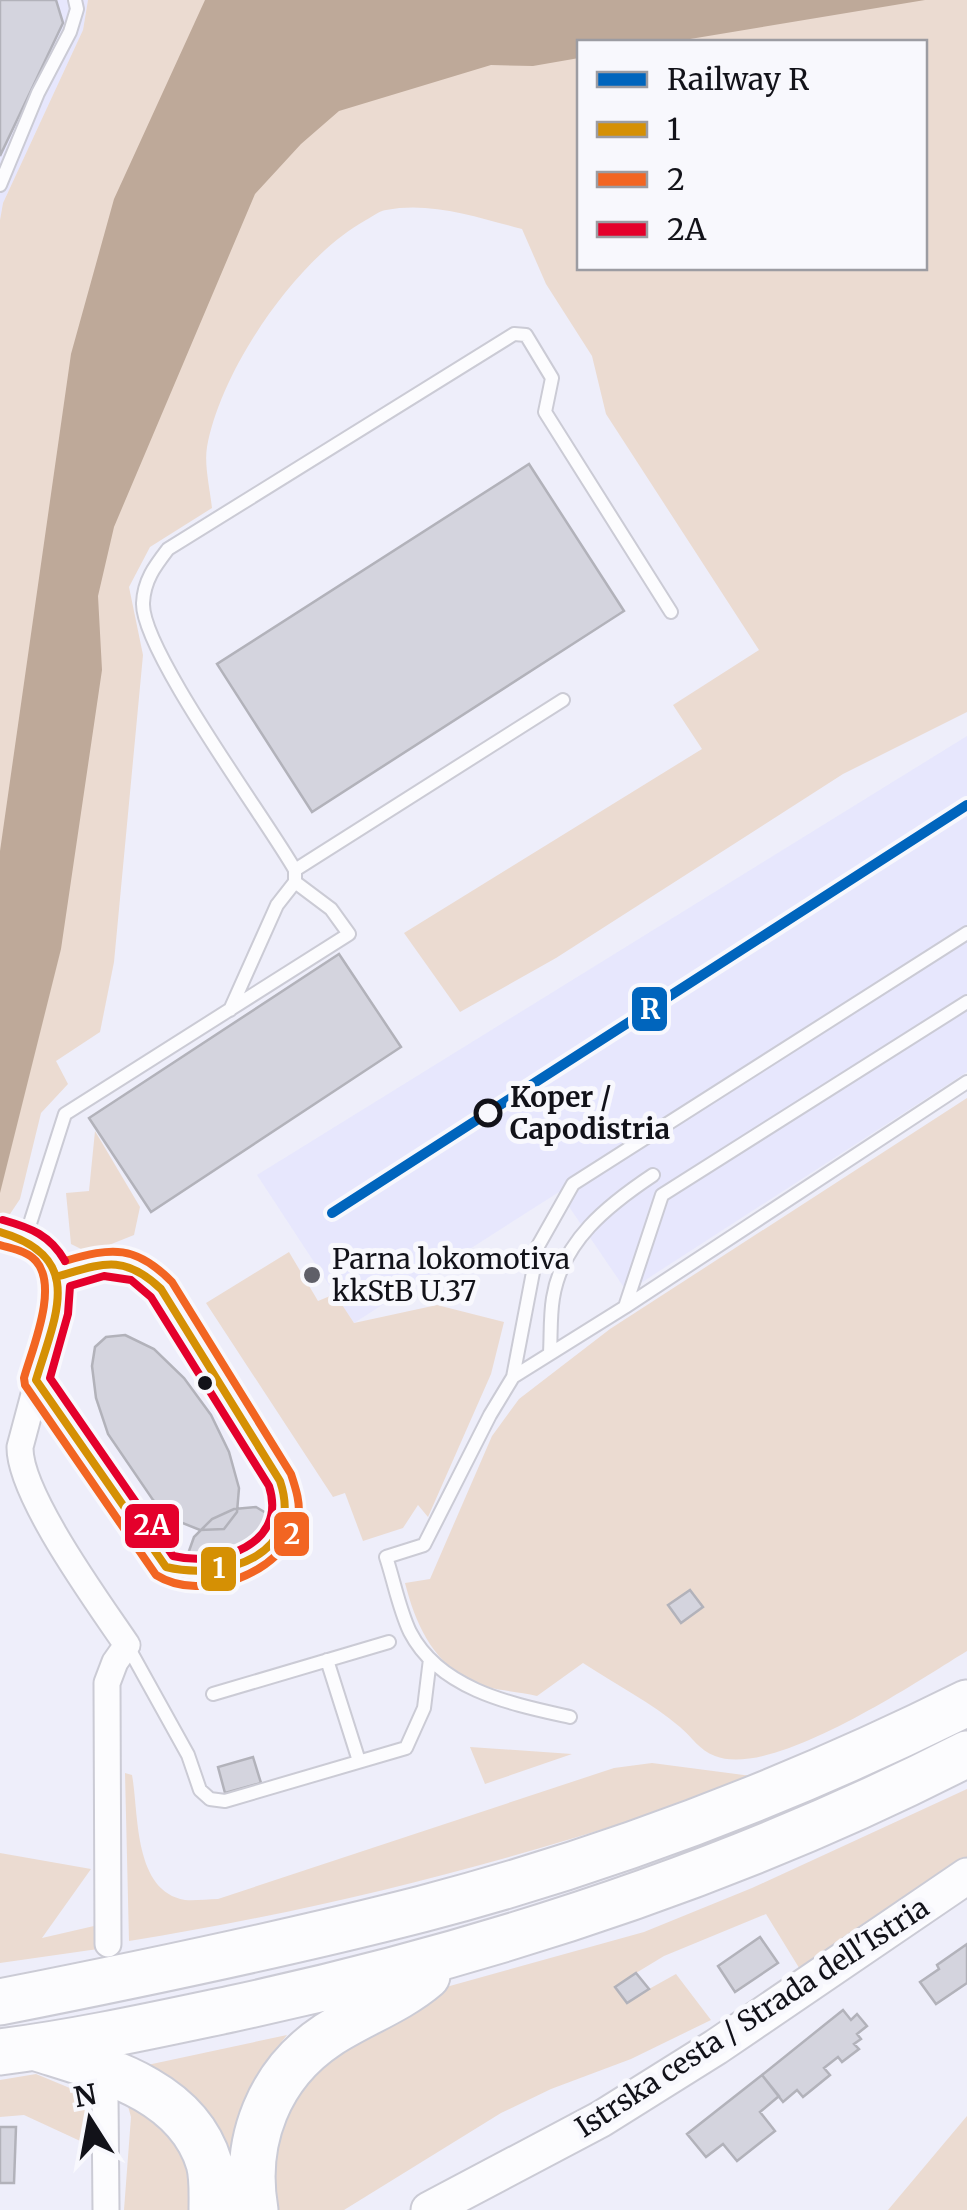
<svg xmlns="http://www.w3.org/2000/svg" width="967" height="2210" font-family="Merriweather,serif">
	<rect width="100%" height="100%" fill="#eeeefa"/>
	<path fill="#e7e7fd" d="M0,0h88l-5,30 -80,173 -3,17z
		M967,736v336l-340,220 -68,-100 -205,131 -97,-148z"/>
	<path fill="#ebdbd1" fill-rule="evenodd" d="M88,0h879v712l-124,62 -287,184 -96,54 -56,-79 298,-184 -29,-44 86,-55 -153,-236 -14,-58 -46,-72 -24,-55c-43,-11 -91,-28 -136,-19 -7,1 -14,7 -20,10 -69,38 -145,149 -159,227 -3,18 3,42 5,61l-62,39 -21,40 14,68 -29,307 -14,70 -44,29 12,23 -27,29 -21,86 -10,15 -10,3v-997l3,-17 80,-173zM580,42h344v226h-344z
		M967,1098v553c-51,31 -194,128 -252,105 -16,-6 -22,-18 -35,-29 -28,-24 -65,-43 -97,-64l-46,33c-21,-5 -51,-6 -69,-16 -37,-21 -53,-58 -63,-97l25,-4 62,-143 27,-37 91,-70z
		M95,1131l45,76 -6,28 -45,18 -18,-9 -5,-51 23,-2z
		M289,1252l29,49 17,-7 19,29 83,-18 67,17 -13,52 -63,143 -10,-12 -15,23 -40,13 -18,-48 -12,4 -127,-194z
		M470,1747l102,7 -87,30z
		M652,1763l107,14c-204,73 -416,130 -630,164l-4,-168 7,2c7,38 1,116 53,125 10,1 22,-1 33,-1l396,-131z
		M967,1789v69l-166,113 -35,-57 -102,42 -28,17 13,16 27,-15 35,46 -80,39 -80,30 -50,24 -157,97h-65l-12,-35 3,-34 36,-72 115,-75 223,-62 108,-44z
		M0,1853l91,16 -49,69 52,-12 4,23 -98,14z
		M287,2035c-34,41 -44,73 -55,124l-94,-92z
		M36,2074l41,17 17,38 -3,17 -67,-31 -24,2v-37z
		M126,2099c51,34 63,51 73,111h-75l7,-93z
		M967,2116v94h-79z"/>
	<path fill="#bea999" d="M205,0h720l-253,42h-92l-1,16 -46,8 -42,-1 -152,46 -38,33 -46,50 -141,333 -16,69 4,74 -41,279 -61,244v-342l71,-497 43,-155z"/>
	<path fill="#d4d4de" stroke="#b2b2ba" stroke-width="2.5" d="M0,0h56l7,23 -63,133z
		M529,464l95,147 -312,201 -95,-148z
		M339,954l62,93 -250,165 -62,-94z
		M125,1335l29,14 30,29 27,37 18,37 10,36 -2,24 -13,17 -24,1 -20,-8 -27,-22 -45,-66 -12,-36 -4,-32 3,-19 11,-10z
		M256,1507l10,6 1,12 -8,16 -16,15 -25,11 -22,3 -7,-19 5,-14 18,-18 22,-10z
		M690,1590l13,17 -22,16 -13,-18z
		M253,1757l8,26 -36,10 -7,-26z
		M760,1937l18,26 -43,29 -17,-26z
		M967,1944v39l-31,21 -16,-22 19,-13 -2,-4z
		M636,1973l13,16 -22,14 -12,-16z
		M843,2010l8,10 6,-6 10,12 -10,8 4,5 -7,5 5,5 -17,13 -4,-5 -14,11 6,7 -27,22 -6,-7 -14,12 -21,-27z
		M762,2075l17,21 -19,16 15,19 -38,30 -14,-17 -17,13 -19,-23z
		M0,2127h16l-2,56h-14z"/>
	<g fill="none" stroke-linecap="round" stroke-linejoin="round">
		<g stroke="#cbcbd5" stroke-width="16">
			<path id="lane" d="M0,185l38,-92 32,-61 7,-23 -2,-9
				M295,870l268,-170
				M230,1010l47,-105 18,-23v-12c-29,-51 -154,-220 -152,-267 1,-23 12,-37 25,-54l346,-215 12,1 26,43 -7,34 126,200
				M26,1236l39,-122 284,-180 -18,-25 -36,-27
				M625,1307l342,-225
				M550,1352c1,-17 0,-36 3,-54 9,-57 55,-93 100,-123
				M513,1377l112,-70 37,-112 305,-193
				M38,1383l128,184c10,2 21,6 31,6 34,1 77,-21 88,-54 4,-13 -1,-26 -5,-38l-119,-192c-36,-39 -56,-26 -102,-13
				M127,1645l61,110 12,35 10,9 15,2 181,-53 18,-40 6,-49
				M327,1660l32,101
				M213,1694l176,-52
				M570,1717c-58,-13 -130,-27 -160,-85 -11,-23 -16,-51 -24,-75l38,-12 66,-130 23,-38 25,-131 35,-62 394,-251"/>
		</g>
		<g stroke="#cbcbd5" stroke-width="29">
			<path id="street" d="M0,1232l26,4 15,12 18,28v25l-39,146c-1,47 78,155 107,198l-12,17 -8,21 1,261
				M105,2097l1,113"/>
		</g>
		<g stroke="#cbcbd5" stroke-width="39">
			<path id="secondary" d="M429,2210l172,-91 115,-72 251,-171"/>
		</g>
		<g stroke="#cbcbd5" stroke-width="49">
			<path id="highway" d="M0,2002c142,-28 282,-57 422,-93 187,-49 372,-120 545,-206
				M40,2049c63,20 147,41 169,114 4,14 3,32 3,47
				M0,2052c78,-10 155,-27 231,-43 255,-55 504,-136 736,-255
				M255,2210c-12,-69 14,-136 73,-175 32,-21 70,-34 99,-59"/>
		</g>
		<use href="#lane" stroke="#fcfcfe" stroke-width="12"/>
		<use href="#street" stroke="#fcfcfe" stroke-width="25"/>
		<use href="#secondary" stroke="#fcfcfe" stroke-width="35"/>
		<use href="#highway" stroke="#fcfcfe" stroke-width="45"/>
		<g stroke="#f8f8fd" stroke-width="15">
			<path id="bus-1" d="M0,1232c86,25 56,82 36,148l130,187c59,14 139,-12 114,-86l-119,-192c-37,-35 -57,-26 -102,-13"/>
		</g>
		<g stroke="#f8f8fd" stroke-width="15">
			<path id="bus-2" d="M0,1245c13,4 27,6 36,16 23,26 -4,88 -12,117l1,7 131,190c46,29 128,-2 142,-55 3,-16 -2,-31 -7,-46l-119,-192c-36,-37 -60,-35 -107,-21"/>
		</g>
		<g stroke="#f8f8fd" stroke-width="15">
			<path id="bus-3" d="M3,1220c28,8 47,15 62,41
				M104,1276l27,4 20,17 118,189c19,59 -50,81 -96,70l-123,-178 18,-64 2,-28z"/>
		</g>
		<use href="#bus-1" stroke="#d59004" stroke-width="8"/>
		<use href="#bus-2" stroke="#f26522" stroke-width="8"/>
		<use href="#bus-3" stroke="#e4002b" stroke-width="8"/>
		<g stroke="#f8f8fd" stroke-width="18">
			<path id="rail-1" d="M332,1213l635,-408"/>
		</g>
		<use href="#rail-1" stroke="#0065bd" stroke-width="10"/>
	</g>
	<circle fill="#f8f8fd" stroke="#121219" stroke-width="5" cx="488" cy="1113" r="12"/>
	<circle fill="#5f5f68" stroke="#f8f8fd" stroke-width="4" cx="312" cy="1275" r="10"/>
	<circle fill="#121219" stroke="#f8f8fd" stroke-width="4" cx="205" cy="1383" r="9"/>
	<g text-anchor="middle" stroke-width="10" stroke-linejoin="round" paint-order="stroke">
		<g font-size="28" font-weight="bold" fill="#121219" stroke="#f8f8fd" text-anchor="start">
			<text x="510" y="1107">Koper /<tspan x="510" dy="32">Capodistria</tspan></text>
		</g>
		<g font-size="28" fill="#121219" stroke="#f8f8fd" text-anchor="start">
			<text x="332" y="1269">Parna lokomotiva<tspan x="332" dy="32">kkStB U.37</tspan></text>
		</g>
		<g font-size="28" fill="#121219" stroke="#f8f8fd">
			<text transform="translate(752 2017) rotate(-33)" y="10">Istrska cesta / Strada dell'Istria</text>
		</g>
	</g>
	<g stroke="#f8f8fd" stroke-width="4">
		<rect x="630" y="985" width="39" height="48" rx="10" fill="#0065bd"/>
		<rect x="123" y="1502" width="58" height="48" rx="10" fill="#e4002b"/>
		<rect x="272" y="1510" width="39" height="48" rx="10" fill="#f26522"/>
		<rect x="199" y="1545" width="39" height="48" rx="10" fill="#d59004"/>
	</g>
	<g font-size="28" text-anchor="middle" font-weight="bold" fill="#fff">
		<text x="650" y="1019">R</text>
		<text x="152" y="1535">2A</text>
		<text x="292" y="1544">2</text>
		<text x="219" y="1578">1</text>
	</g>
	<rect x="577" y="40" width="350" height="230" fill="#f8f8fd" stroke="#9c9ca2" stroke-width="2.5"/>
	<rect x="597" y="72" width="50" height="15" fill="#0065bd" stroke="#9c9ca2" stroke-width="2.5"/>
	<text x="667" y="90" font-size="30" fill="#121219">Railway R</text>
	<rect x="597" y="122" width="50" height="15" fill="#d59004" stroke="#9c9ca2" stroke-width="2.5"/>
	<text x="667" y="140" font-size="30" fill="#121219">1</text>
	<rect x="597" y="172" width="50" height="15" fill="#f26522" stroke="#9c9ca2" stroke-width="2.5"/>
	<text x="667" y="190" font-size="30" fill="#121219">2</text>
	<rect x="597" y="222" width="50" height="15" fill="#e4002b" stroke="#9c9ca2" stroke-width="2.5"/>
	<text x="667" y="240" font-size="30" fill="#121219">2A</text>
	<g transform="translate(90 2120) rotate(349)" stroke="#f8f8fd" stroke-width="8" paint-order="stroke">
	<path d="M0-8L18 38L0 25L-18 38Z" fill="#121219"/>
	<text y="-15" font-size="28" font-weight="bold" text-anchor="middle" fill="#121219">N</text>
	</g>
</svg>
